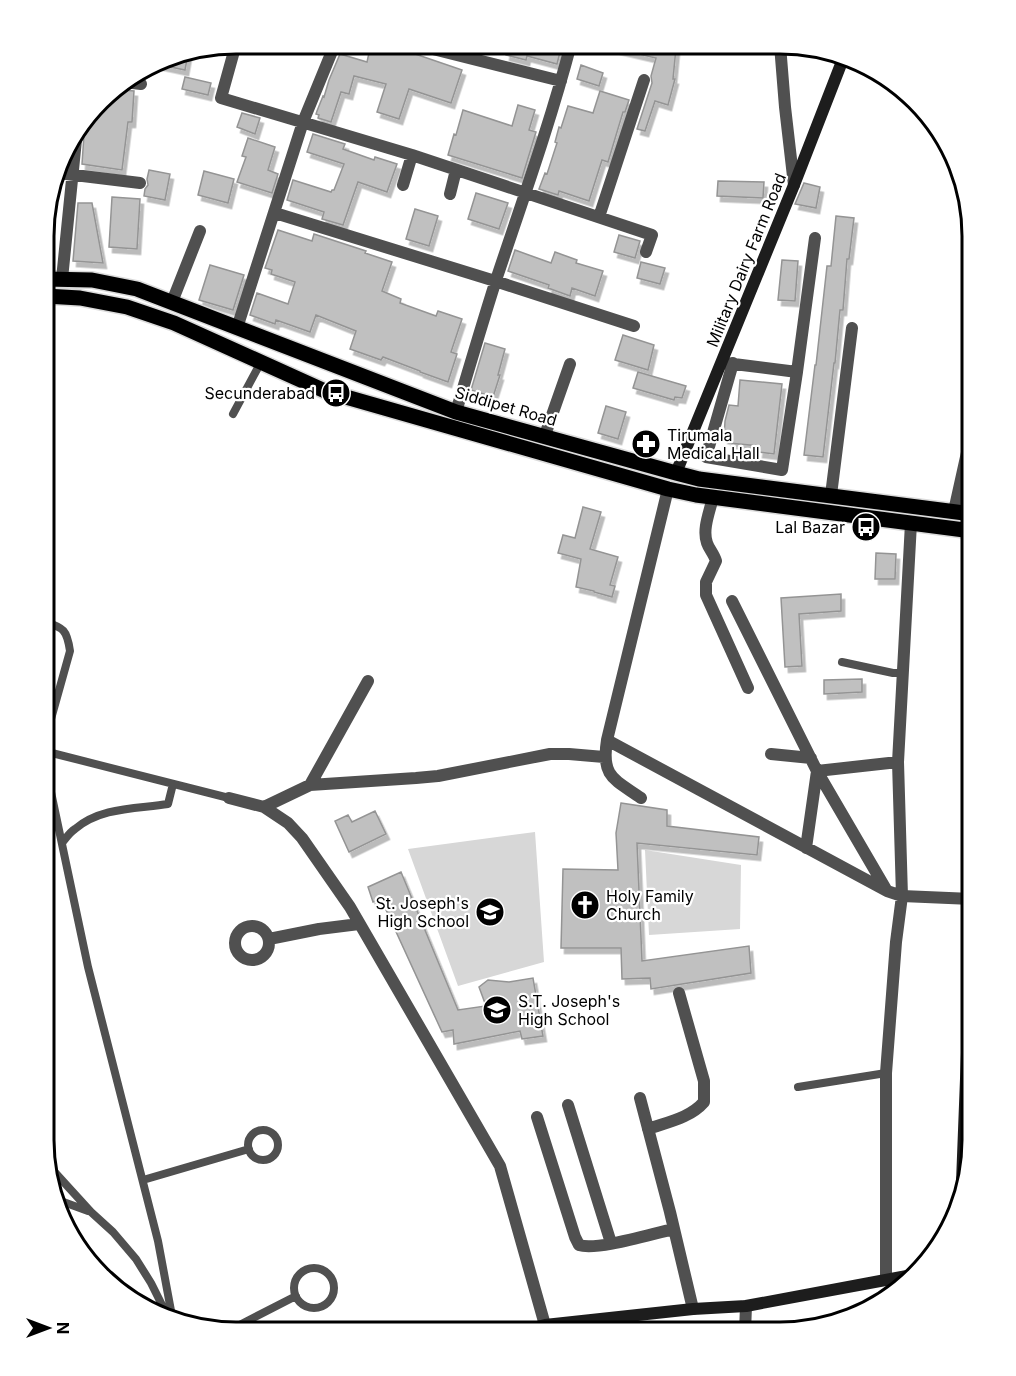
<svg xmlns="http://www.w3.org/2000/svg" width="1016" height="1376" font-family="Inter,sans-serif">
	<defs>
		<filter id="shadow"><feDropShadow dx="3.5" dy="5.5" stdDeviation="0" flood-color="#0004"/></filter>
	</defs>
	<rect width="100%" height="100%" fill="#fff"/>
	<path fill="#d7d7d7" d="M535,832l9,130 -86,24 -50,-137z
		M645,850l96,15 -1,64 -91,6z"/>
	<path fill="#c0c0c0" stroke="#949494" stroke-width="1.5" filter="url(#shadow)" d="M371,44h15l76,26 -11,33 -42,-14 -10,30 -22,-7 9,-28 -32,-8 -5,18 -8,-2 -10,30 -13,-4 1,-3 -3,-1 1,-3 6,-15 1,1 5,-17 11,-26 27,8z
		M508,44h54l-5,20 -30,-8 -1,4 -20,-5z
		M618,45h48l10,3 -3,31h2l-7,26 -13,-4 -10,30 -8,-2 15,-46 -1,-7 5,-18 -39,-9z
		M179,53l9,1 -3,16 -29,-6 18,-10z
		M581,65l22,8 -4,13 -22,-7z
		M185,77l26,6 -3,12 -26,-6z
		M118,86l5,4 11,1 -2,31h-4l-6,48 -40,-6 3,-44 24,-29z
		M600,91l29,9 -4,12h-2l-15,50 -6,-2 -13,41 -30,-10 -1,4 -19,-6 6,-16 2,1 10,-31 -2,-1 4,-15 2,1 7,-22 25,7z
		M518,105l17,5 -6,20 7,2 -14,46 -74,-23 6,-21 2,1 7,-25 49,16z
		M242,113l18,5 -5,16 -18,-7z
		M313,134l32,10 -2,5 31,11 1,-3 22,7 -10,28 -29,-10 -15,43 -21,-6 2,-7 -37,-12 6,-20 38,12 1,-2h2l10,-26 -37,-12z
		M248,138l27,9 -7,23 10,4 -6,19 -35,-11 9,-25 -4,-1z
		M149,170l21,4 -5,26 -21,-4 1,-7 3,-4 -1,-6z
		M204,171l30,8 -6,24 -30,-8z
		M718,181l46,1 -1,16 -46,-2z
		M804,183l16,4 -4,21 -21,-4z
		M476,193l32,10 -9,26 -31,-10z
		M112,197l28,2 -3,50 -28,-2z
		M78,203h14l11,60 -30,-2z
		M415,209l23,7 -9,30 -23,-7z
		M836,216l18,2 -5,41h-2l-4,51h-3l-5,53h-1l-11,94 -19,-2 11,-90h1l11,-99h4z
		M278,230l34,11 2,-7 52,17 -1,2 27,9 -10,29 19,8 -1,4 36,13 2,-5 24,8 -11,33 6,2 -9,28 -28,-10v-1l-37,-14 -2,3 -31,-11 6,-18 -40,-16 -6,17 -34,-12 -1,4 -25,-9 7,-22 31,11 7,-22 -24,-8 1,-4 -7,-2z
		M619,235l21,6 -5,17 -21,-6z
		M515,250l36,13 4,-11 22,8 -1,3 27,8 -8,25 -23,-8 -2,8 -22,-8 1,-3 -41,-14z
		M782,260l16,1 -3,40 -17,-1z
		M641,262l24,6 -5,16 -23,-6z
		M210,265l34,10 -11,35 -34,-10z
		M623,335l31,10 -6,25 -33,-10z
		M485,343l20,6 -7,26h2l-7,22 -22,-7z
		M638,372l48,14 -4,12 -7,-1 -1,3 -41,-12z
		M740,380l42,4 -8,70 -15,-2 1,-6 -32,-3v-4l-4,-1 1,-17 4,-16 9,1z
		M606,406l20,6 -8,27 -20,-6z
		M583,507l18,5 -11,37 28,8 -8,28 5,1 -3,11 -18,-5v-1l-18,-4 5,-28 -23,-6 5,-18 12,3z
		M876,553l20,1 -1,25h-20z
		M841,594v17l-42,3 3,52 -17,1 -4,-69z
		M862,679v13l-38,2v-14z
		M621,803l46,7v16l92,11 -2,18 -120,-12 5,118 107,-15 2,27 -100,16 -1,-11 -28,1 -1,-31h-60l2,-79 55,1 -2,-37z
		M375,811l11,23 -37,18 -14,-31 13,-6 4,7z
		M401,872l57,138 28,-4 -7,-19 9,-7 21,2 24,-4 10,58 -21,3 -2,-8 -66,13 -1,-14 -11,2 -61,-133 -8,3 -5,-15z"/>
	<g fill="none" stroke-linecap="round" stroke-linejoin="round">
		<g stroke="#dbdbdb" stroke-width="18">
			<path id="primary" d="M45,279l47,1 45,9 319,123 220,61 23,6 273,35
				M45,296l35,2 47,9 47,16 151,68 343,98 28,6 276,36"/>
		</g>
		<path stroke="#505050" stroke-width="8" d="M233,414l28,-52
			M842,662l51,11h10
			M44,744l26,-93c-3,-21 -6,-23 -26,-30
			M44,751l185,47
			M44,759l44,208 70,274 14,75
			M62,843c4,-5 8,-11 13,-14 26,-22 61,-20 93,-25l5,-20
			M798,1087l88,-14
			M248 1145a15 15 0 1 1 30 0a15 15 0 1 1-30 0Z
			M50,1167l41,45 22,20 23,27 15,24 16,32
			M143,1180l106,-31
			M58,1200l30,11
			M294 1288a20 20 0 1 1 40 0a20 20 0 1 1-40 0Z
			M228,1331l68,-35"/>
		<path stroke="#505050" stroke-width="12" d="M236,44l-15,54 191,57 240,80 -6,17
			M413,44l148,37
			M780,45l5,62 9,78
			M125,82l16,2
			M58,173l82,10
			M403,185l9,-30
			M450,194l6,-24
			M275,213l220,68 139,45
			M599,217l45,-137
			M62,279l15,-149
			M172,302l28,-71
			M237,328l66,-206 32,-78
			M726,363l71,9 18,-134
			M733,363l-27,94 76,13 15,-98
			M456,412c13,-44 26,-88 40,-132 26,-78 54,-156 75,-236
			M545,435l25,-71
			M831,495l21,-167
			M713,497c-3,14 -11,32 -6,46 2,6 7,11 9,18l-10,21v13l42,93
			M954,511l18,-81
			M732,601l85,170 -11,77
			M607,740l280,151 15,5 70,3
			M771,754l40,4
			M310,785l106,-7 22,-2 112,-22h19l35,3
			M229,798l35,9 24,16 14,15 48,69 150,259 45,159 -2,7
			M641,798c-27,-19 -40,-21 -34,-58l61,-251
			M264,807l46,-22 58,-104
			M887,891l-70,-120 81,-9
			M235 943a17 17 0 1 1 34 0a17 17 0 1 1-34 0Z
			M269,939l50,-10 40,-5
			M640,1098l30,114 23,97
			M568,1105l43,138
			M537,1117l38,120 4,8c18,6 75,-12 95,-16
			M648,1129c20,-7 42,-11 56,-27v-21l-25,-88
			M886,1279v-206l10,-131 6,-46 -4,-134 13,-239
			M745,1332l1,-26"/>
		<path stroke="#1d1d1d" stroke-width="12" d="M676,473l118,-288 49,-126
			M962,1182l10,-258
			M518,1332l27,-7 148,-16 53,-3 161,-30"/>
		<use href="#primary" stroke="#000" stroke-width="15"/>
	</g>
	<defs>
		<g id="bus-disc" transform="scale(1.5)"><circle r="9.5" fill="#000" stroke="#fff"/><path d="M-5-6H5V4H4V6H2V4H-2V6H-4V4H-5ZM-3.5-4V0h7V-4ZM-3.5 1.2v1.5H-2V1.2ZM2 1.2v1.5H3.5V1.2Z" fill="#fff"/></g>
		<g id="pharmacy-disc" transform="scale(1.5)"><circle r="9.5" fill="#000" stroke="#fff"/><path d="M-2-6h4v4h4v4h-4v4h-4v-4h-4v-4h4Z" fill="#fff"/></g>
		<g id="church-disc" transform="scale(1.5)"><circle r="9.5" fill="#000" stroke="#fff"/><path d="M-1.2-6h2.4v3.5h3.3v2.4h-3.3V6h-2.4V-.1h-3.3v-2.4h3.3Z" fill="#fff"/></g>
		<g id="school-disc" transform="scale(1.5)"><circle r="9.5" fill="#000" stroke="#fff"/><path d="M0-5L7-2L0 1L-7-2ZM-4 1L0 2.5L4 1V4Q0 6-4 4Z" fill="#fff"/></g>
	</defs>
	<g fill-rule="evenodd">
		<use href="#bus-disc" x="336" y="393"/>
		<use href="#pharmacy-disc" x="646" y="444"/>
		<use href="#bus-disc" x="866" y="527"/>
		<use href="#church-disc" x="585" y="905"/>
		<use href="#school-disc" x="490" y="912"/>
		<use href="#school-disc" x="497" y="1010"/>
	</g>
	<g text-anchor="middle" stroke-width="4.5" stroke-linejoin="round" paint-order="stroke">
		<g font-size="16" fill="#000" stroke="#fff">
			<text transform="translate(746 260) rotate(-68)" y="6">Military Dairy Farm Road</text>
			<text transform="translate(506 406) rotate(16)" y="6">Siddipet Road</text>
		</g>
		<g font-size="16" fill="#000" stroke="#fff" text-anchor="end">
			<text x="315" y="399">Secunderabad</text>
			<text x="667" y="441" text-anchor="start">Tirumala<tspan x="667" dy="18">Medical Hall</tspan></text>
			<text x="845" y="533">Lal Bazar</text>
			<text x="606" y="902" text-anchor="start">Holy Family<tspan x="606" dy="18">Church</tspan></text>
			<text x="469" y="909">St. Joseph's<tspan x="469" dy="18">High School</tspan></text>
			<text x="518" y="1007" text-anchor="start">S.T. Joseph's<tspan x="518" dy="18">High School</tspan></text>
		</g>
	</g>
	<path d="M0 0H1016V1376H0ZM236 54H780A182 182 0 0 1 962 236V1140A182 182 0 0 1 780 1322H236A182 182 0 0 1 54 1140V236A182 182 0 0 1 236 54Z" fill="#fff" fill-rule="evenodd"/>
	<path fill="none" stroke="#000" stroke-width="3" d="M236 54H780A182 182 0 0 1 962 236V1140A182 182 0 0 1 780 1322H236A182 182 0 0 1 54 1140V236A182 182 0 0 1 236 54Z"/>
	<g transform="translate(48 1328) rotate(90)" stroke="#ffffff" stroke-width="4.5" paint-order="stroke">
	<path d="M0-4.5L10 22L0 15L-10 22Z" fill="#000000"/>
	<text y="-9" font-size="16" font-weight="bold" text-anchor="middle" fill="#000000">N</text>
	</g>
</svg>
